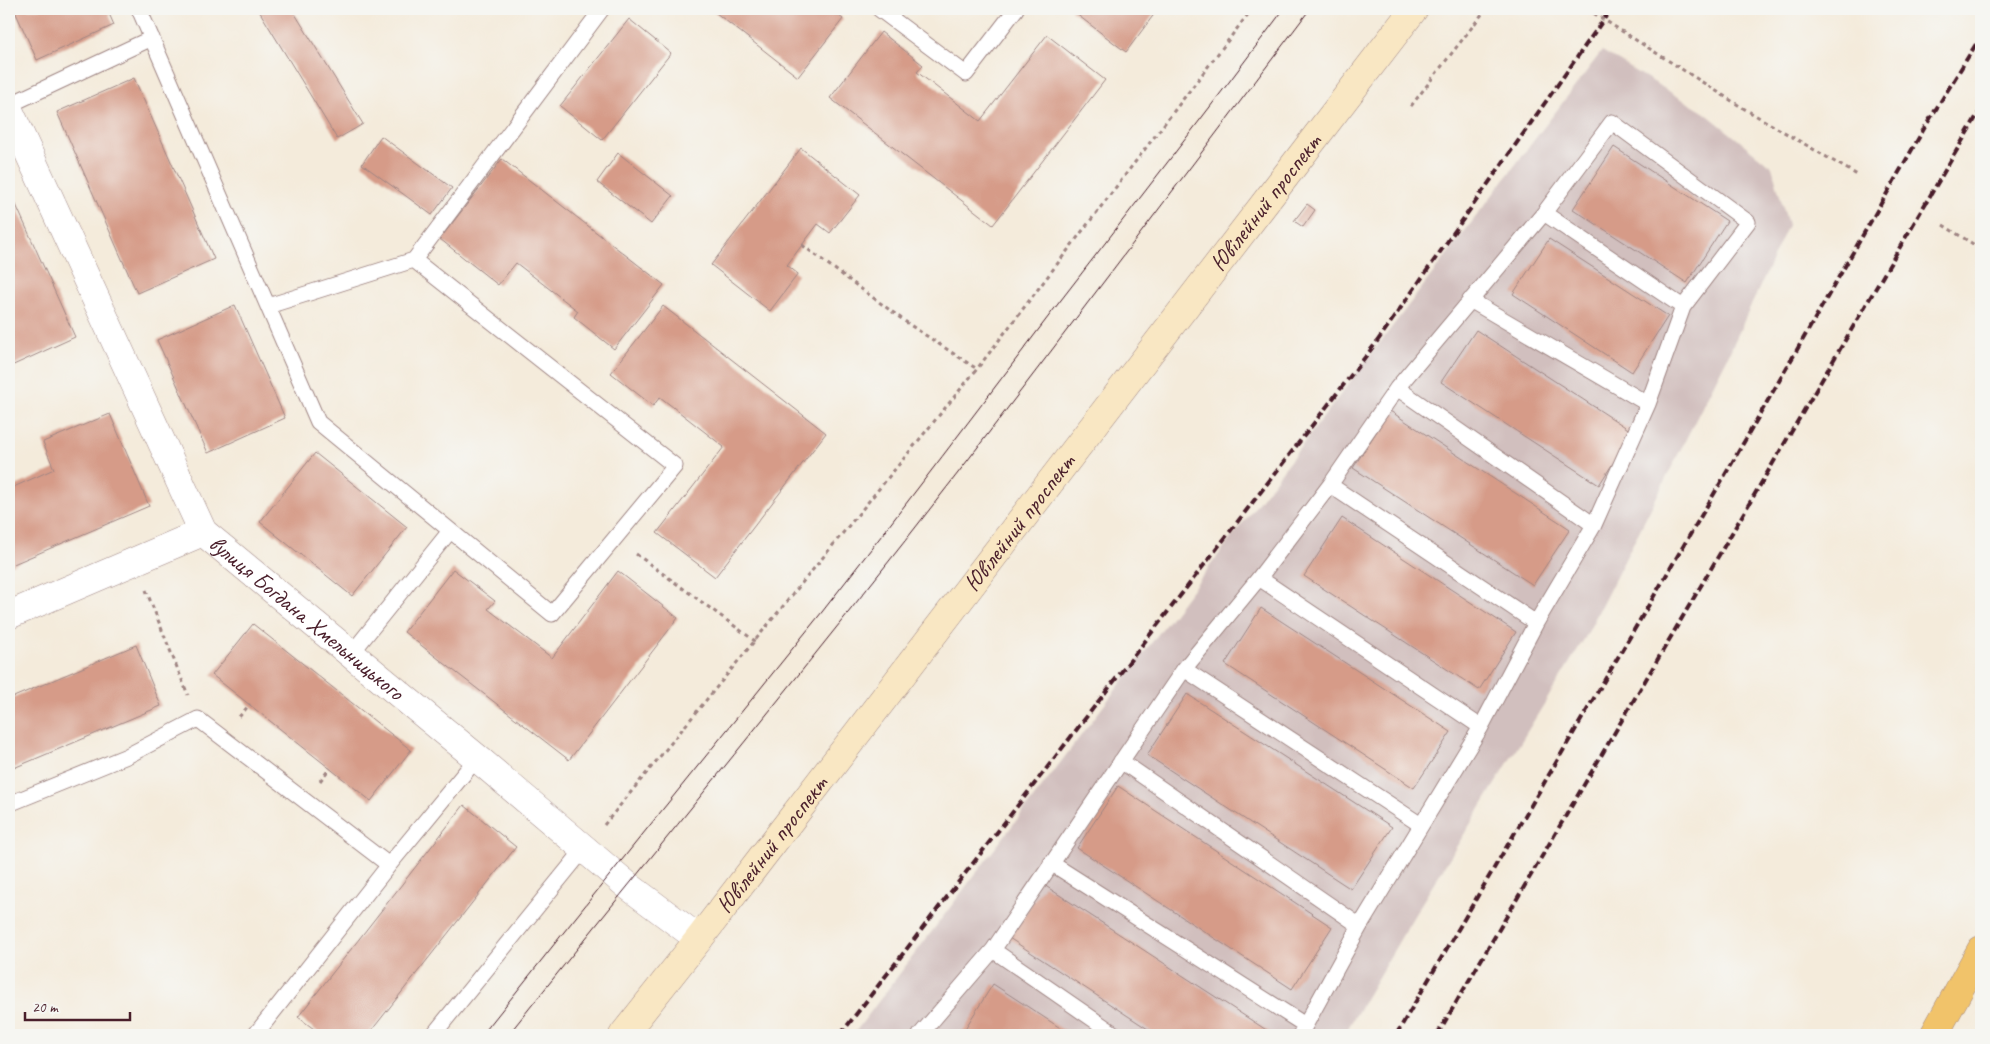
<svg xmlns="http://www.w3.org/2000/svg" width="1990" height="1044" font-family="Caveat,sans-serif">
	<rect width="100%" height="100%" fill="#f6f6f2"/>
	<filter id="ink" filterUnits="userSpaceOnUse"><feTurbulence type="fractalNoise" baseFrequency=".02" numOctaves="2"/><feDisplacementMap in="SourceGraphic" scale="10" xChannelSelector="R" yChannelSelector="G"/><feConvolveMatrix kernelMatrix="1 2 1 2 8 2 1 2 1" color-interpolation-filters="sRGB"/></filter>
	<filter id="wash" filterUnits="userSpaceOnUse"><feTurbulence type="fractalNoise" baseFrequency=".0096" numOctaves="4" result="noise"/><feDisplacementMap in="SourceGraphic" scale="20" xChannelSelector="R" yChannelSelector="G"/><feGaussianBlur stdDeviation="1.12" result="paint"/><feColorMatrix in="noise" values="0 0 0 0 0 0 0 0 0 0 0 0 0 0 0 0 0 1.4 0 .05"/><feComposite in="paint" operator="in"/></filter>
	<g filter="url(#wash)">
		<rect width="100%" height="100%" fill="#f4ebdb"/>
		<path fill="#d1bfbe" d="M1602,51l103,62 67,54 16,58 -61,133 -141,278 -171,278 -71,121h-491z"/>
		<g id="blocks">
			<path fill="#d69b88" d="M14,9h93l7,16 -77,35z
				M258,9h34l71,115 -26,15z
				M711,9h119l13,10 -45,58z
				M1072,9h86l-32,43 -55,-42z
				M629,19l42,34 -69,87 -42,-34z
				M881,32l42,33 -6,7 63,49 67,-86 58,45 -112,145 -163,-127z
				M134,78l80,181 -77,34 -80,-181z
				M381,136l71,52 -20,27 -70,-51z
				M1614,147l113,74 -40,62 -114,-74z
				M801,148l59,47 -30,38 -12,-9 -16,21 -15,20 11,9 -28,37 -59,-46z
				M618,153l55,43 -22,28 -54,-42z
				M502,159l162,126 -50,64 -40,-32 4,-6 -62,-48 -18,22 -58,-46z
				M9,189l66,148 -66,30z
				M1307,204l8,6 -12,17 -9,-6z
				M1549,239l119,77 -36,56 -119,-78z
				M235,305l50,113 -77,35 -51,-113z
				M663,306l163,127 -111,144 -58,-44 67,-86 -64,-50 -7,9 -42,-33z
				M1476,330l157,102 -34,53 -158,-103z
				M1390,411l180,118 -37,56 -180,-117z
				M110,414l39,92 -140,60v-77l45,-20 -11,-27z
				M315,453l92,74 -55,69 -92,-74z
				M1342,518l174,114 -37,58 -175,-114z
				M453,569l42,32 -7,8 64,49 66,-87 60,47 -109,142 -165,-128z
				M1261,608l190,124 -37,56 -189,-124z
				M253,624l158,126 -40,51 -159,-126z
				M136,645l25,61 -152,64v-71z
				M1187,694l205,133 -41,62 -204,-134z
				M1118,786l214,141 -40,62 -215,-141z
				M464,805l52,42 -148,188h-46l-24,-18z
				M1044,885l230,150h-117l-148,-97z
				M993,984l78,51h-110z"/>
		</g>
	</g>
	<g filter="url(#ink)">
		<use href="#blocks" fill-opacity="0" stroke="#9f8583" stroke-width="1"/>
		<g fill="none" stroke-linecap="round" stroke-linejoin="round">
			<g stroke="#9f8583" stroke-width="17">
				<path id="service" d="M139,9l179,413 234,192 123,-148 -261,-206 -146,46
					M879,9l87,65 50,-65
					M9,105l143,-67
					M1544,213l139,94
					M414,260l188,-251
					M1470,300l178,104
					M1397,388l197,137
					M1330,485l206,138
					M1259,578l222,149
					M351,654l99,-123
					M1184,669l237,156
					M1121,761l239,165
					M9,804l118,-48 71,-37 191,146
					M1051,863l254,162
					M993,950l123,85
					M255,1035l134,-170 88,-107
					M433,1035l151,-186
					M920,1035l73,-85 191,-281 75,-91 71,-93 67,-97 147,-175 68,-91 136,100 -65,85 -35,97 -54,121 -58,98 -55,104 -121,199 -60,109"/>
			</g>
			<g stroke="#9f8583" stroke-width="29">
				<path id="minor" d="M9,615l194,-83"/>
			</g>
			<g stroke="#9f8583" stroke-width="29">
				<g id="tertiary">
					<path id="s1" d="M9,110l194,422 274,226 150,127 72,54"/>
				</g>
			</g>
			<g stroke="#9f8583" stroke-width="29">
				<g id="secondary">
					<path id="s2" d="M623,1035l76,-96 715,-930"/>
				</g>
			</g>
			<g stroke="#9f8583" stroke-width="29">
				<path id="primary" d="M1934,1035l47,-85"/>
			</g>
			<path stroke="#9f8583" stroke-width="3" stroke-dasharray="4 4" stroke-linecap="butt" d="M1587,9l156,99 116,68
				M1411,106l75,-97
				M1943,225l38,24
				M802,245l108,80 67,44
				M636,554l119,87
				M146,590l42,105
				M239,717l11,-13
				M320,781l10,-13
				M604,825l373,-456 275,-360"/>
			<use href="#service" stroke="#fff" stroke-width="15"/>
			<use href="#minor" stroke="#fff" stroke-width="28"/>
			<use href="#tertiary" stroke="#fff" stroke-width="28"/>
			<use href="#secondary" stroke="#f9e7c3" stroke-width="28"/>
			<use href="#primary" stroke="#f1c36a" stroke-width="28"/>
			<path stroke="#4a1f2b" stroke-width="1" d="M482,1035c112,-142 227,-282 340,-423 81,-103 160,-208 239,-312 75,-97 150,-193 223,-291
				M508,1035c150,-188 303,-372 450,-562 118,-154 235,-309 352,-464"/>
			<path stroke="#4a1f2b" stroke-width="4" stroke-dasharray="8 4" stroke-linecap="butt" d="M840,1035l536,-692 235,-334
				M1396,1035l325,-553 204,-355 56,-91
				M1437,1035l544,-926"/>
		</g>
	</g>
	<g text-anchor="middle" stroke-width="4.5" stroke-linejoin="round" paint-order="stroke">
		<g font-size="24" fill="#4a1f2b" stroke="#f6f6f2">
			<text dy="8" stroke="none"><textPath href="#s2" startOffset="1052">Ювілейний проспект</textPath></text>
			<text dy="8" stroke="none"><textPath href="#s2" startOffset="648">Ювілейний проспект</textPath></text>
			<text dy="8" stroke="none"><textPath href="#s1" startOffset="599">вулиця Богдана Хмельницького</textPath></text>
			<text dy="8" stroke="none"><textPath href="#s2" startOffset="242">Ювілейний проспект</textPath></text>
		</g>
	</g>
	<rect width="1990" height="1044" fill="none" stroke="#f6f6f2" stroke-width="30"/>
	<path d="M25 1012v8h105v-8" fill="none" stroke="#4a1f2b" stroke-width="2.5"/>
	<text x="32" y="1012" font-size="15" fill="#4a1f2b" stroke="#f6f6f2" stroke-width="4" paint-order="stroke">20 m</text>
</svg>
